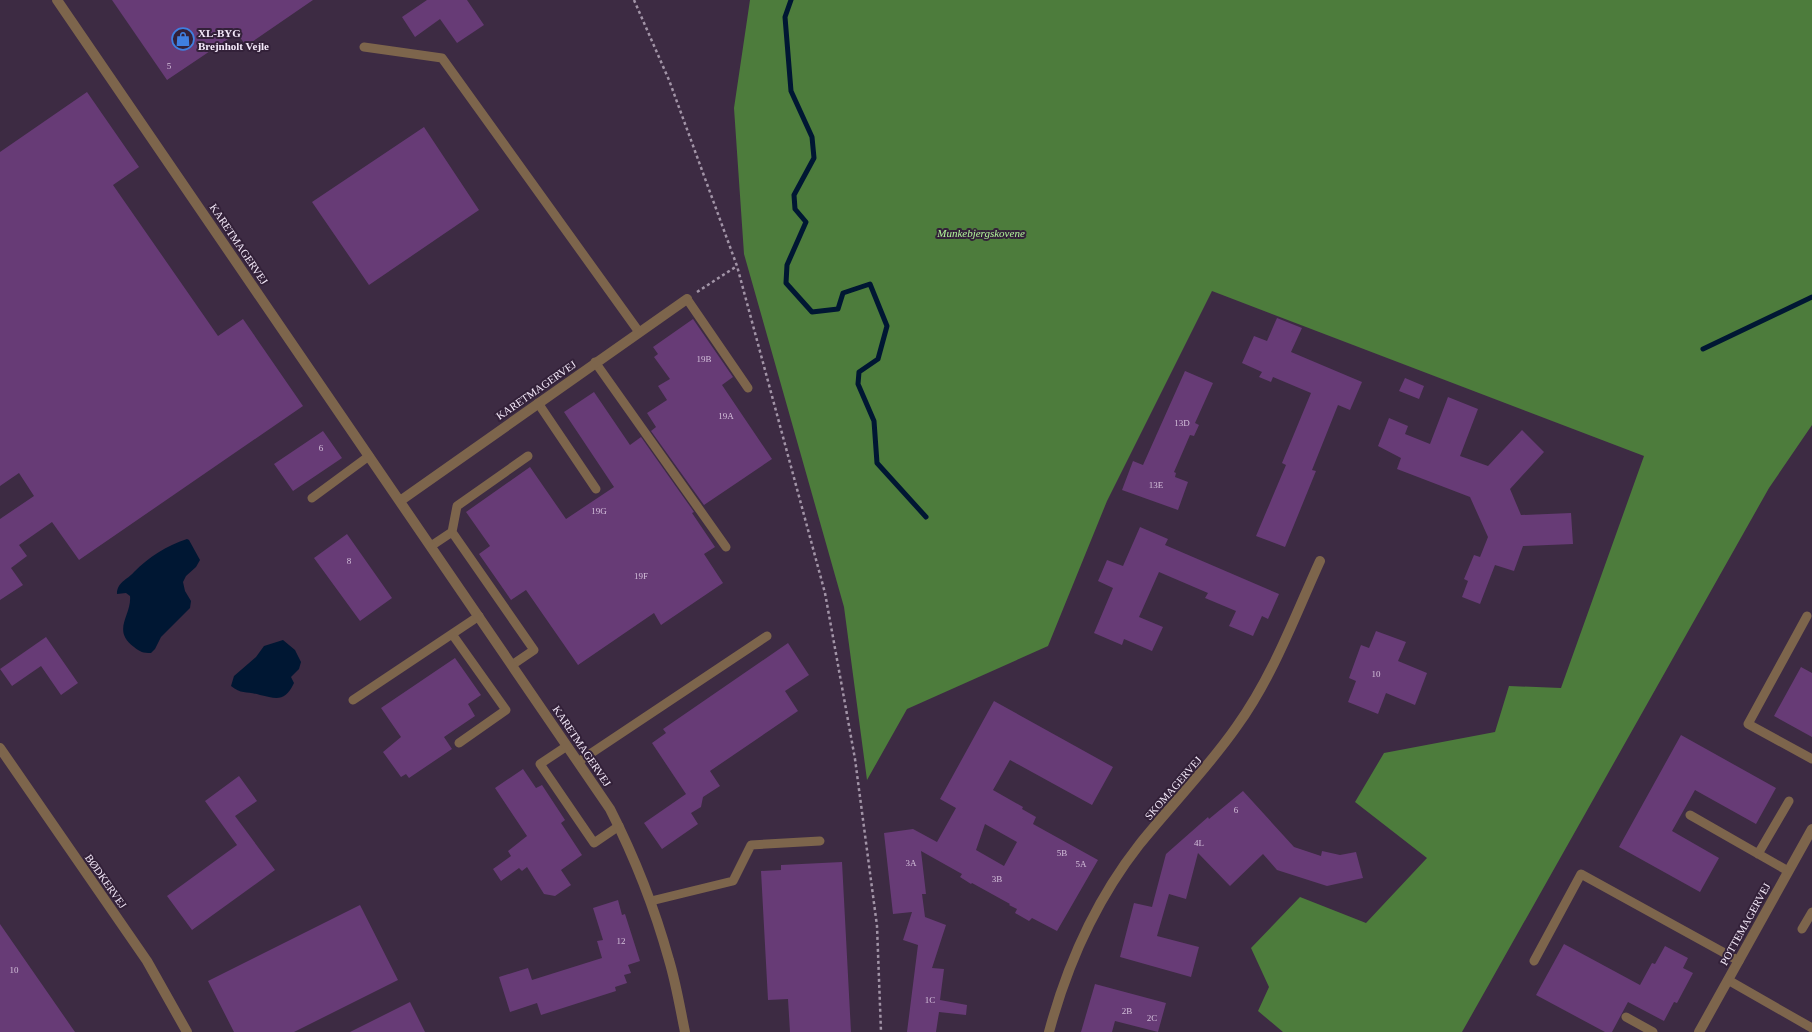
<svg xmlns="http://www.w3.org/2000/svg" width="1812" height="1032" font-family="'Times New Roman',serif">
	<rect width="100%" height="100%" fill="#3d2b43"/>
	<path fill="#4d7c3c" d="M750,0h1062v425l-43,63 -307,544h-179l-25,-21 11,-24 -18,-39 49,-51 66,26 61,-65 -72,-56 29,-49 111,-21 14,-46 52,2 83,-232 -432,-165 -105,210 -59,145 -141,63 -40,71 -23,-173 -100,-353 -10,-146z"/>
	<path fill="#001733" d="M187,539l2,1 11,20 -4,7 -10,9 -3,6 2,9 6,10 -1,7 -29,29 -6,12 -4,4c-8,0 -11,-1 -17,-6 -23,-17 -2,-32 -4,-51l-4,-3 -9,1c0,-12 10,-14 17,-22 15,-15 32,-26 53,-33z
		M283,640l12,10 6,12 -2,7 -8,8 3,6c-9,19 -17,16 -34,12 -12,-4 -18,0 -29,-9l3,-10 22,-19 8,-11z"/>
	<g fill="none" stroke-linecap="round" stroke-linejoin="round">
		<path stroke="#001733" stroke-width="5" d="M791,0l-6,17 6,74 21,46 2,21 -20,37 1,14 11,13 -19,43 -1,18 26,29 26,-3 5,-16 27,-9 17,42 -9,33 -19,13 -1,12 16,37 3,42 49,54
			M1703,349l109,-52"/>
	</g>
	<path fill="#673b76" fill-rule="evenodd" d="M112,0h201l-67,46 -9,-13 -70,47z
		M427,0h40l17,25 -27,18 -17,-24 -25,18 -13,-20z
		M87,92l52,75 -26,18 105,151 25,-17 60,87 -224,154 -27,-38 -33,23 8,11 -16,12 12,17 -23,15v-81l34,-23 -15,-23 -19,13v-334z
		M424,127l55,83 -110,75 -57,-83z
		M1277,318l25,10 -11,24 71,30 -12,28 -12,-5 -26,65 4,1 -31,76 -29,-11 30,-71 -4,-2 29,-70 -38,-16 -2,5 -12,-5 3,-5 -20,-9 12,-27 13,5z
		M693,319l40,58 -11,8 50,74 -68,46 -53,-74 5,-4 -9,-14 20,-13 -9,-14 12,-7 -16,-22 4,-3 -5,-7z
		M1185,371l28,12 -18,40 4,2 -5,11 -4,-1 -16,37 2,1 -1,4 13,5 -10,28 -56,-20 11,-29 10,4z
		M1405,378l19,8 -5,13 -20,-8z
		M594,392l36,53 11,-8 53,75 -2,1 23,34 -11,7 19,29 -62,42 -7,-12 -76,52 -52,-75 -15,10 -32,-46 11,-8 -24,-34 64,-45 36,52 48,-32 -50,-75z
		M1448,397l30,12 -18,47 28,10 34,-36 22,22 -34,37 11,26 50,-2 2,31 -50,2 -9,25 -19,-6 -15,39 -18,-7 6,-16 -4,-2 10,-24 6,2 8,-20 -18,-40 -73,-28 4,-11 -23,-12 11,-28 19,8 -3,8 25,10z
		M323,431l19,27 -49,33 -19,-27z
		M1140,527l28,12 -3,6 114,49 -11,25 -6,-3 -9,20 -24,-10 7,-15 -31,-13 3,-5 -49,-21 -20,45 24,10 -11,24 -28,-12 -2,6 -28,-12 19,-45 -15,-7 9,-21 16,6z
		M347,534l45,64 -32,23 -46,-63z
		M1376,631l30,11 -8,19 29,12 -12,32 -29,-12 -8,21 -30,-12 8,-21 -7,-3 12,-33 8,3z
		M46,637l32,46 -17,12 -20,-29 -29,20 -12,-17z
		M788,643l21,32 -24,16 13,20 -88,60 10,15 -17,11 -2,10 -10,6 7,11 -36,25 -18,-26 42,-29 -34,-51 14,-10 -3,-4z
		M455,658l26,37 -13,9 7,12 -31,21 8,12 -43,29 -3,-4 -5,3 -18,-25 18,-15 -20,-29z
		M1801,667l11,6v64l-38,-21z
		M994,701l119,66 -21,38 -82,-45 -17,30 30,17 -1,2 14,8 -3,7 65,36 -41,71 -25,-13 -3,3 -14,-8 2,-4 -8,-4 1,-1 -38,-21 -1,1 -11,-7 2,-3 -41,-23 5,43h-4l3,23 21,8 -14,43 12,1 -4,31 27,5 -1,10 -27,-3 -3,20h-29l11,-87 -15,-5 9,-28 -19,2 -9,-81 29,-4 24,13 19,-34 -16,-9zM985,824l32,18 -13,24 -28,-16z
		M1681,735l95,53 -20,36 -61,-34 -23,41 47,27 -19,34 -81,-45z
		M523,769l13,19 6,-3 23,35 -4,3 21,32 -21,15 10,15 -16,11 -11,-2 -17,-27 -5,4 -3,-3 -18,13 -8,-12 18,-13 -3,-5 19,-15 -32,-48z
		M239,776l18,25 -22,15 40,54 -83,60 -25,-34 70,-51 -32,-44z
		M1243,791l51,56 27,9 1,-5 18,4 16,-3 7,26 -36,8 -50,-16 -14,-16 -33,32 -32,-33 -12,46 -17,-5 -12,42 42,11 -8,30 -71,-20 14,-54 18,4 14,-53 42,-37 1,2z
		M842,862l9,170h-61l-2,-33 -20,1 -7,-129 20,-1v-5z
		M618,900l4,15 3,-1 15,47 -12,4 3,8 -7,2 3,8 -12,4 1,4 -75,24 -4,-12 -27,9 -11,-35 29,-9 4,12 70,-22 -5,-17 6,-1 -10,-32z
		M360,905l38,75 -104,52h-60l-26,-51z
		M0,924l75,108h-75z
		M1564,944l76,41 12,-22 3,1 10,-18 23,12 -5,10 10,5 -16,30 -3,-1 -10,19 -36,-19 -16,30h-7l-69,-37z
		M1095,984l71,19 -8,29 -43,-11 -3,11h-31z
		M410,1002l15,30h-75z"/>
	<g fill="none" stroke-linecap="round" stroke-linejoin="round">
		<path stroke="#a294a7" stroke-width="2.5" stroke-dasharray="3 3" stroke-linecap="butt" d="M634,0l35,80 68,186 88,327 30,166 22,167 4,106
			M697,292l40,-26"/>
		<path stroke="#7d654c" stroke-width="9" d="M364,47l78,11 197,274
			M687,299l61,89
			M595,362l131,185
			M538,403l58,86
			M312,498l57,-42
			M452,532l5,-26 71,-50
			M431,546l21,-14 82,118 -22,15
			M1807,616l-59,108 64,35
			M452,634l54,76 -47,33
			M353,700l126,-84
			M567,746l-27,18 54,79 25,-17
			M578,762l189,-126
			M1690,815l98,56
			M1758,854l31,-53
			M651,901l82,-20 18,-36 69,-4
			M1802,929l10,-17
			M1534,961l47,-87 158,87
			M1728,980l84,48
			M1626,1017l27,15"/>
		<path stroke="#7d654c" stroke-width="10" d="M57,0l553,809c25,49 44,97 59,151 7,23 11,48 16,72
			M400,501l287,-202
			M0,748l147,213 40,71
			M1049,1032c18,-67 47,-132 90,-187 32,-40 69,-77 98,-119 36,-50 58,-110 83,-165
			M1699,1032l113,-203"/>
	</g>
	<defs>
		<g id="shop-ring" transform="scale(1.15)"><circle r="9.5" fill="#332139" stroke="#3f7fe0" stroke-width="1.5"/><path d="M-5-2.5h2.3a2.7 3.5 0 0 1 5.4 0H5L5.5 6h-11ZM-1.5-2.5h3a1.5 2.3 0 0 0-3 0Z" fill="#3f7fe0"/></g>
	</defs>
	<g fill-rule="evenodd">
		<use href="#shop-ring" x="183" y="39"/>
	</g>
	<g text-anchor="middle" stroke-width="4" stroke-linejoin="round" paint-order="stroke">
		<g font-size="9" fill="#d2bed9">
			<text x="169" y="69">5</text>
			<text x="704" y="362">19B</text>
			<text x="726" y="419">19A</text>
			<text x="1182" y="426">13D</text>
			<text x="321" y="451">6</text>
			<text x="1156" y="488">13E</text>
			<text x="599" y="514">19G</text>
			<text x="349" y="564">8</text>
			<text x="641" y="579">19F</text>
			<text x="1376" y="677">10</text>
			<text x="1236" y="813">6</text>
			<text x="1199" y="846">4L</text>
			<text x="1062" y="856">5B</text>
			<text x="911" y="866">3A</text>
			<text x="1081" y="867">5A</text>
			<text x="997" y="882">3B</text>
			<text x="621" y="944">12</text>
			<text x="14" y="973">10</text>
			<text x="930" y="1003">1C</text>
			<text x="1127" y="1014">2B</text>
			<text x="1152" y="1021">2C</text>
		</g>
		<g font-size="11" font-weight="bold" fill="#f5eafa" stroke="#332139" text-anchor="start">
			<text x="198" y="37">XL-BYG<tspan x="198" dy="13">Brejnholt Vejle</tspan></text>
		</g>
		<g font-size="11" font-style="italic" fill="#b2f59a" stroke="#332139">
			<text x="981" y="237">Munkebjergskovene</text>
		</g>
		<g font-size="11" fill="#f5eafa" stroke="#332139">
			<text transform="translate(239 244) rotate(56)" y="4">KARETMAGERVEJ</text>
			<text transform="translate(536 390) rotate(-35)" y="4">KARETMAGERVEJ</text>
			<text transform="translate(582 746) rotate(56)" y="4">KARETMAGERVEJ</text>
			<text transform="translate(1173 788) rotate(-49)" y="4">SKOMAGERVEJ</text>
			<text transform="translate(106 881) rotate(55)" y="4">BØDKERVEJ</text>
			<text transform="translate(1745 924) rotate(-61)" y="4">POTTEMAGERVEJ</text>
		</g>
	</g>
</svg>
